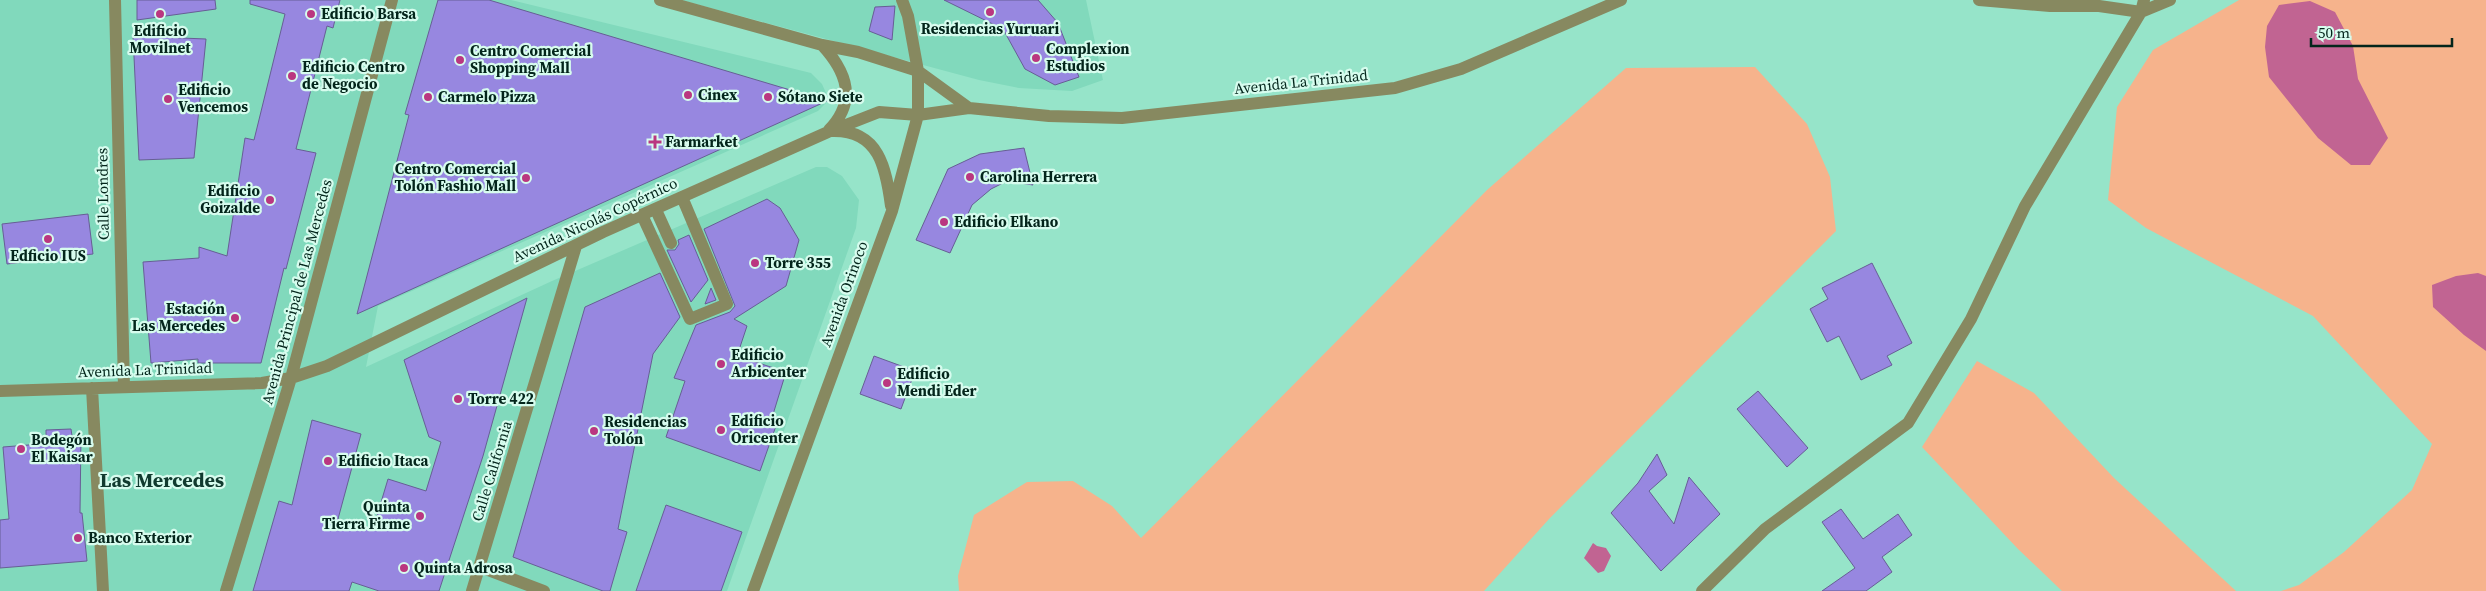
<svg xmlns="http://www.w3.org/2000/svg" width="2486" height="591" font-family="'Source Serif 4',serif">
	<rect width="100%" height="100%" fill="#96e4c9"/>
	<path fill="#81d9bc" d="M0,0h511l300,73 11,11 4,9v10l-8,8 -440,195 -12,61 186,-86 264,-114h11l15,9 17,24 -3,28 -129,363h-727z
		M681,0h405l17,80 -31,11 -53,-3 -40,-8z"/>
	<path fill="#f6b38c" d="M2239,0h247v591h-205l18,-6 45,-33 68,-62 20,-46 -119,-128 -167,-88 -38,-28 9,-93 36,-57z
		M1755,67l52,57 23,53 6,54 -287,288 -65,72h-525l-1,-15 16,-61 53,-33 46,-1 39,25 29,32 346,-348 139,-122z
		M1977,361l57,32 80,85 122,113h-174l-44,-42 -96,-102z"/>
	<path fill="#c16492" d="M2310,1l25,11 18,34 5,33 30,59 -18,27h-19l-33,-27 -49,-61 -4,-30 2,-21 12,-21z
		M2478,273l8,3v75l-22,-16 -31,-28 -1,-22 24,-9z
		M1593,543l4,3 9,2 5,8 -7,15 -6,2 -14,-15z"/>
	<path fill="#9787e0" stroke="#675e95" d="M137,0h78l1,9 -79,11z
		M250,0h90l-7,28 -6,-2 -31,123 20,4 -30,116 -2,-1 -23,95h-63v-4l-47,4 -8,-101 56,-4v-11l28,9 18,-118 9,2 31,-126 -35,-10z
		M438,0h51l338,101 -470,213 52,-199 -4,-1z
		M944,0h94l20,23 21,54 -24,8 -30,-16 -22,-40z
		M895,6l-3,34 -23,-9 6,-24z
		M133,36l73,3 -12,119 -55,2z
		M1024,148l9,37 -26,-4 -16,8 -19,16 -22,48 -34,-13 32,-71 32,-15z
		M767,199l13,9 19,32 -13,46 -52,33 13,7 -10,30 49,16 -15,49 6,2 -17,48 -94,-34 19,-56 -11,-3 22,-53 34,-13 5,-6 -31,-77z
		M88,214l5,40 -86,10 -5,-40z
		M689,235l19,45 -17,22 -24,-52h8l4,-6 -1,-4z
		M1872,263l40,80 -25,13 5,9 -31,15 -22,-44 -12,6 -17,-33 18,-10 -6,-11z
		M660,273l20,44 -27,37 -35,175 9,3 -17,59h-7l-90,-34 72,-250z
		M711,288l5,12 -11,4z
		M527,298l-44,158 -44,135h-60l-27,-9 -3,9h-96l26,-90 13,4 20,-85 49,14 -23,85 35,10 15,-50 38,12 15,-49 -12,-5 -25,-77z
		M874,356l41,15 -14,38 -41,-15z
		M1758,391l50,57 -21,19 -50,-58z
		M71,429l1,7h9l-1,77h2l5,48 -87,7v-48l9,-1 -6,-72 38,-3v-8h5v-6z
		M1657,454l10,21 -18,16 25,33 15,-47 31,37 -59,57 -50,-58 27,-30z
		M666,505l76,27 -21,59h-85z
		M1841,509l22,30 35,-25 14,21 -30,22 10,15 -26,19h-44l33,-23 -33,-46z"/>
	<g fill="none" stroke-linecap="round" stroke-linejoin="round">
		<path stroke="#878960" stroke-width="12" d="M115,0l9,387
			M660,0l162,45 36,7 60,19 51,37
			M1979,0l71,6h49l42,6 29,-12
			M822,45c24,26 36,55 7,85
			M833,131c46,-1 53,37 58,75
			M656,210l15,33
			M642,215l48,104 37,-15 -45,-107
			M92,388l11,203
			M0,391l262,-8 29,-5 36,-12 276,-134 225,-100 51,-20 39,3 51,-7 80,8 73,2 273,-30 66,-19 160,-69
			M480,567l64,24
			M226,591l65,-213 101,-378
			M472,591l104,-345
			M753,591l139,-380 26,-96v-44l-10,-55 -6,-16
			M1702,591l63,-62 143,-106 63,-104 54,-113 116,-194 3,-12"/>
	</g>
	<g fill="#ba3780" stroke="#d7fcee" stroke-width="2">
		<circle cx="990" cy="12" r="5"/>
		<circle cx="160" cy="14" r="5"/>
		<circle cx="311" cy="14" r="5"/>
		<circle cx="1036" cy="58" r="5"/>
		<circle cx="460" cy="60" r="5"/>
		<circle cx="292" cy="76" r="5"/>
		<circle cx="688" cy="95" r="5"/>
		<circle cx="428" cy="97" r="5"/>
		<circle cx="768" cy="97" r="5"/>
		<circle cx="168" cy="99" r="5"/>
		<path d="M652.5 134.5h5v5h5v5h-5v5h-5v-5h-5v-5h5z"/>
		<circle cx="970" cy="177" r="5"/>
		<circle cx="526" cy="178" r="5"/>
		<circle cx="270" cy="200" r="5"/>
		<circle cx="944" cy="222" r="5"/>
		<circle cx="48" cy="239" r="5"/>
		<circle cx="755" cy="263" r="5"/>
		<circle cx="235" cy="318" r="5"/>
		<circle cx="721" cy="364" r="5"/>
		<circle cx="887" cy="383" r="5"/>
		<circle cx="458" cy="399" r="5"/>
		<circle cx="721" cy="430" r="5"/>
		<circle cx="594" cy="431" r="5"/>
		<circle cx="21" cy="449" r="5"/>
		<circle cx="328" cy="461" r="5"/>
		<circle cx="420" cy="516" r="5"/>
		<circle cx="78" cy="538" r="5"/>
		<circle cx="404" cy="568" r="5"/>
	</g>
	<g text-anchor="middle" stroke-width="4.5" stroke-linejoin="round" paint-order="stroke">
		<g font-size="15" font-weight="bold" fill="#03251b" stroke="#d7fcee" text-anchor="start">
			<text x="321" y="19">Edificio Barsa</text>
			<text x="990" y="34" text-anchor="middle">Residencias Yuruari</text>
			<text x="160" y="36" text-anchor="middle">Edificio<tspan x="160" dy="17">Movilnet</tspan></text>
			<text x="1046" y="54">Complexion<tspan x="1046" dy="17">Estudios</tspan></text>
			<text x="470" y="56">Centro Comercial<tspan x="470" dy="17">Shopping Mall</tspan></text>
			<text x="302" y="72">Edificio Centro<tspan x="302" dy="17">de Negocio</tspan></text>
			<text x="178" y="95">Edificio<tspan x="178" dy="17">Vencemos</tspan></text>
			<text x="698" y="100">Cinex</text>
			<text x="438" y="102">Carmelo Pizza</text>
			<text x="778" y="102">Sótano Siete</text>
			<text x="665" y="147">Farmarket</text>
			<text x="516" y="174" text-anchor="end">Centro Comercial<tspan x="516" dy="17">Tolón Fashio Mall</tspan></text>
			<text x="980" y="182">Carolina Herrera</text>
			<text x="260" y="196" text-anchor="end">Edificio<tspan x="260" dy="17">Goizalde</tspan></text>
			<text x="954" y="227">Edificio Elkano</text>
			<text x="48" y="261" text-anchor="middle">Edficio IUS</text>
			<text x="765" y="268">Torre 355</text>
			<text x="225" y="314" text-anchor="end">Estación<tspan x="225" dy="17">Las Mercedes</tspan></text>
			<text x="731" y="360">Edificio<tspan x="731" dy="17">Arbicenter</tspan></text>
			<text x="897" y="379">Edificio<tspan x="897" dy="17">Mendi Eder</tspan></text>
			<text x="468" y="404">Torre 422</text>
			<text x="731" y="426">Edificio<tspan x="731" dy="17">Oricenter</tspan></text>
			<text x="604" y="427">Residencias<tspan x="604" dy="17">Tolón</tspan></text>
			<text x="31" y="445">Bodegón<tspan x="31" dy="17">El Kaisar</tspan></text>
			<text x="338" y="466">Edificio Itaca</text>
			<text x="410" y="512" text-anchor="end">Quinta<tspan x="410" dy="17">Tierra Firme</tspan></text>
			<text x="88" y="543">Banco Exterior</text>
			<text x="414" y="573">Quinta Adrosa</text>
		</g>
		<g font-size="15" fill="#03251b" stroke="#d7fcee">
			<text transform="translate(1301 82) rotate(-6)" y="5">Avenida La Trinidad</text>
			<text transform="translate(103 194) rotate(-91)" y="5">Calle Londres</text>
			<text transform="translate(595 220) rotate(-25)" y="5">Avenida Nicolás Copérnico</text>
			<text transform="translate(297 292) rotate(-75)" y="5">Avenida Principal de Las Mercedes</text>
			<text transform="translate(844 294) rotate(-70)" y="5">Avenida Orinoco</text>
			<text transform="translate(145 370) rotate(-2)" y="5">Avenida La Trinidad</text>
			<text transform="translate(492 471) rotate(-73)" y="5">Calle California</text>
		</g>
		<g font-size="20" font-weight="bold" fill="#113b2f" stroke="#d7fcee">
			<text x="162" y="487">Las Mercedes</text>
		</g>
	</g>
	<path d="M2311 38v8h141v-8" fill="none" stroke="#03251b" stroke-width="2.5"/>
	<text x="2318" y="38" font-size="15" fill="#03251b" stroke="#d7fcee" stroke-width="4" paint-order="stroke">50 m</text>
</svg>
